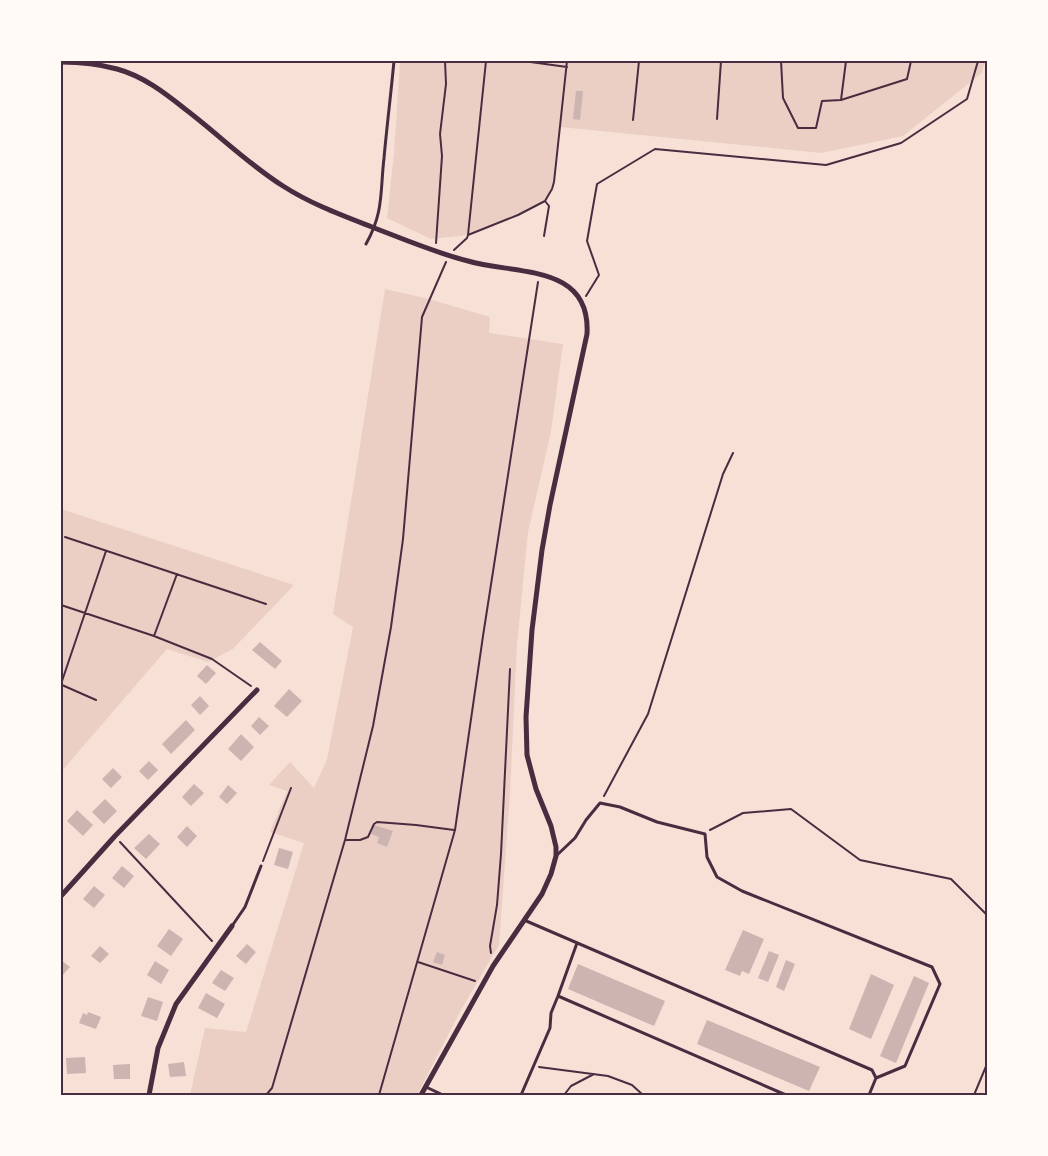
<svg xmlns="http://www.w3.org/2000/svg" width="1048" height="1156" font-family="'Work Sans',sans-serif">
	<rect width="100%" height="100%" fill="#f7e1d7"/>
	<path fill="#ebcfc5" d="M400,61h585l-3,12 -79,63 -82,17 -261,-26 -6,55 -9,19 -27,14 -50,20 -37,4 -44,-21 7,-65z
		M385,289l44,10 61,18 -1,16 74,11 -12,88 -23,100 -11,112 -7,150 -11,151 -38,65 -44,85h-227l15,-67 41,4 58,-189 -34,-11 17,-41 -18,-6 21,-23 24,26 13,-29 26,-132 -20,-13z
		M61,509l233,76 -61,64 -25,13 -41,-13 -106,123z"/>
	<path fill="#ccb4b1" d="M576,91h7l-3,29 -7,-1z
		M260,642l22,19 -7,8 -23,-19z
		M207,665l9,8 -10,11 -9,-8z
		M289,689l13,12 -15,16 -13,-11z
		M200,696l9,10 -9,9 -9,-10z
		M259,717l10,9 -9,9 -9,-9z
		M186,720l9,10 -24,24 -9,-10z
		M241,734l13,13 -13,14 -13,-12z
		M149,761l9,9 -10,10 -9,-9z
		M113,768l9,9 -11,11 -9,-9z
		M194,784l10,9 -13,13 -9,-9z
		M228,785l9,8 -10,11 -8,-7z
		M105,799l12,12 -13,13 -12,-12z
		M77,810l16,15 -10,11 -16,-15z
		M374,825l19,6 -6,16 -10,-4 2,-6 -8,-3z
		M187,826l10,10 -10,11 -10,-10z
		M149,834l11,10 -14,15 -12,-11z
		M279,848l14,4 -5,17 -14,-4z
		M122,866l12,10 -10,12 -12,-10z
		M94,886l11,9 -11,13 -11,-9z
		M169,929l14,10 -12,17 -14,-10z
		M743,930l21,9 -15,35 -7,-3 -2,5 -15,-6z
		M247,944l9,8 -10,12 -10,-8z
		M100,946l9,8 -9,9 -9,-7z
		M769,951l10,4 -11,27 -10,-4z
		M437,952l8,3 -3,10 -9,-3z
		M61,960l9,7 -9,10z
		M786,960l9,4 -11,27 -8,-4z
		M155,961l14,9 -8,14 -14,-9z
		M578,964l87,37 -11,25 -86,-37z
		M221,970l13,8 -9,13 -13,-8z
		M871,974l23,11 -23,54 -22,-10z
		M914,976l15,7 -33,80 -16,-7z
		M206,993l19,11 -8,14 -19,-10z
		M148,997l15,5 -6,19 -16,-5z
		M88,1012l13,5 -5,12 -17,-6 4,-10 4,2z
		M707,1020l113,47 -11,24 -112,-47z
		M85,1057l1,16 -19,1 -1,-16z
		M184,1062l2,14 -16,1 -2,-13z
		M130,1064v15h-16l-1,-14z"/>
	<g fill="none" stroke-linecap="round" stroke-linejoin="round">
		<path stroke="#4a2c40" stroke-width="2" d="M523,61l44,6
			M781,61l2,37 15,30h18l6,-27 19,-1 5,-39
			M841,100l66,-21 4,-18
			M717,119l4,-58
			M633,120l6,-59
			M468,235l18,-174
			M544,236l5,-30 -4,-5
			M436,243l6,-87 -2,-22 6,-50 -1,-23
			M454,250l13,-12 1,-3 50,-20 27,-14 7,-12 2,-7 13,-121
			M586,296l13,-21 -12,-34 10,-57 58,-35 171,16 75,-22 66,-44 11,-38
			M65,537l201,67
			M61,605l93,31 58,23 39,27
			M154,636l23,-62
			M61,684l45,-133
			M62,685l34,15
			M604,796l44,-82 75,-240 10,-21
			M710,830l33,-17 48,-4 69,51 91,19 36,36
			M345,840h15l8,-3 6,-13 3,-2 39,3 38,5
			M120,842l92,99
			M263,861l28,-73
			M491,953l-1,-7 7,-41 4,-51 9,-185
			M418,962l57,19
			M539,1067l69,9 24,9 11,10
			M266,1095l6,-7 73,-248 28,-114 18,-99 12,-88 19,-222 24,-55
			M379,1095l76,-265 28,-194 55,-354
			M564,1095l7,-9 23,-12
			M974,1095l13,-31"/>
		<path stroke="#4a2c40" stroke-width="3" d="M366,244c18,-32 14,-52 18,-86 3,-33 7,-65 10,-97
			M556,856l19,-18 11,-18 14,-17 20,4 37,15 48,12 2,23 10,20 25,14 190,76 8,17 -35,82 -29,12 -7,17
			M524,920l348,150 4,8
			M232,926l13,-19 16,-41
			M558,996l19,-53
			M426,1087l17,8
			M521,1095l29,-67 1,-15 7,-17 228,99"/>
		<path stroke="#4a2c40" stroke-width="5" d="M61,62c19,0 38,2 56,7 26,7 48,24 68,40 33,25 63,55 98,77 28,18 58,29 89,41 31,12 64,26 96,34 47,14 123,2 119,73l-37,171 -8,45 -10,80 -6,87 1,38 9,34 15,37 5,21v9l-5,18 -9,20 -49,72 -72,129
			M61,896l54,-60 142,-146
			M149,1095l9,-47 18,-44 56,-78"/>
	</g>
	<rect width="1048" height="1156" fill="none" stroke="#fffaf5" stroke-width="125"/>
	<rect x="62" y="62" width="924" height="1032" fill="none" stroke="#4a2c40" stroke-width="2"/>
</svg>
